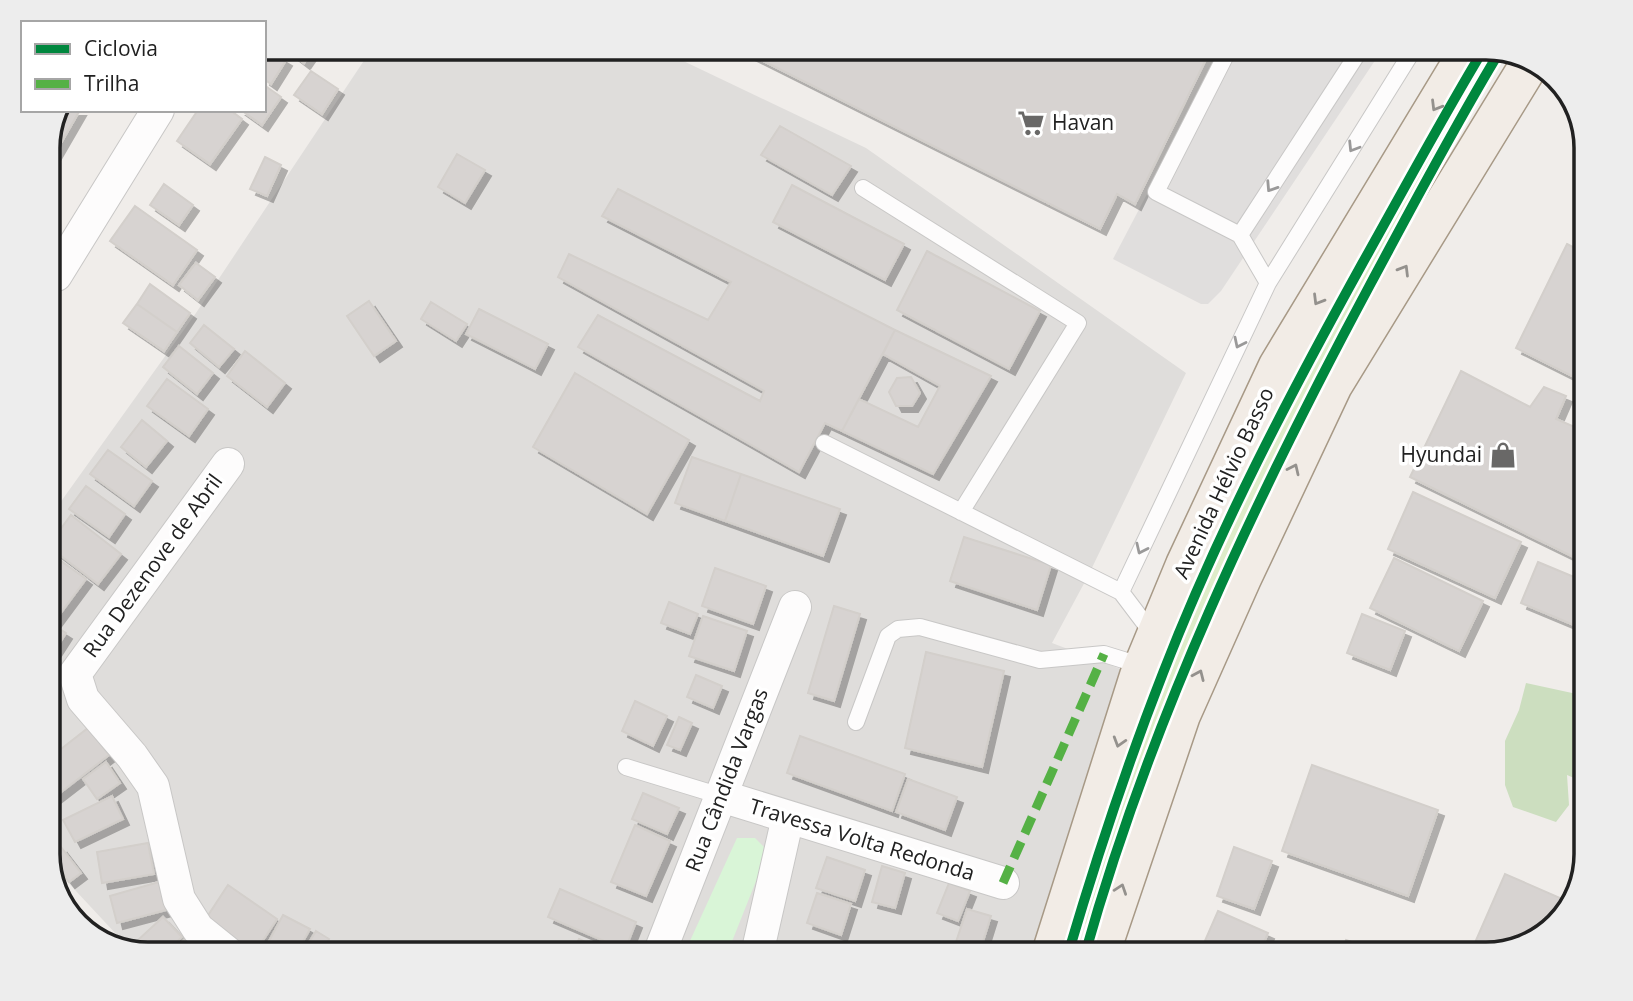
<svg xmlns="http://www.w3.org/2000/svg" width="1633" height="1001" font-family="'Open Sans',sans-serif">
	<defs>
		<filter id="shadow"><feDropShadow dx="6" dy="6" stdDeviation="0" flood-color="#0004"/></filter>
	</defs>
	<rect width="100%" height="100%" fill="#f0edea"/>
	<path fill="#dfdddb" d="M373,47h281l212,101 320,225 -98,203 -36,67 87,33 -88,278h-903l-18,-5 -82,-88 -1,-340 149,-208z"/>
	<path fill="#deecc9" d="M1489,48l7,2c-43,71 -82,144 -121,217 -114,209 -217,428 -286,657l-7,-1 17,-59 66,-187 116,-255 174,-317z"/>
	<path fill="#ccdebf" d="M1526,683l60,13v87l-19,-8 2,30 -13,17 -43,-15 -8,-22v-44l14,-31z"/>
	<path fill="#d9f5d7" d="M737,838h18l13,13 -41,103h-43z"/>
	<path fill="#e0dedd" d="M1224,47h160l-163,244 -13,13h-7l-88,-45z"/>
	<path fill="#d7d3d1" stroke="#d3cfcb" stroke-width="2" filter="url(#shadow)" d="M264,47l22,13 -15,24 -7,-5z
		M283,47h32l-11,16z
		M735,47h467l8,4 -75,153 -18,-10 -17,35z
		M311,71l27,18 -16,25 -28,-19z
		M264,85l17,12 -19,28 -21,-15h23z
		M62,110h18l-33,57v-25z
		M198,110h32l12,9 -32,45 -33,-23z
		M780,126l71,40 -19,29 -71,-40z
		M457,154l28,16 -20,33 -27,-16z
		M265,157l16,8 -14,31 -17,-7z
		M164,184l29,21 -14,20 -29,-20z
		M792,185l112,59 -19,36 -112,-58z
		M618,189l277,141 -53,101 -17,-8 -26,49 -221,-125 20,-32 162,86 4,-10 -206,-114 11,-23 139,66 23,-38 -129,-66z
		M135,206l62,44 -24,35 -63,-44z
		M1567,244l19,10v129l-70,-35z
		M927,251l113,60 -31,58 -112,-59z
		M196,263l19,14 -17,23 -19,-15z
		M150,284l40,29 -13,19 -40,-28z
		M369,301l27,40 -22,15 -27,-40z
		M431,302l36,22 -11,17 -35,-22z
		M137,304l40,28 -13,19 -41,-28z
		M479,309l69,35 -13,25 -69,-35z
		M204,325l30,24 -15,18 -29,-24z
		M895,330l96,46 -58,98 -91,-43 17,-32 59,28 22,-41 -57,-32z
		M179,346l34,27 -16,21 -34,-27z
		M245,351l40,32 -18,24 -40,-31z
		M1461,371l69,36 14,-20 22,9 -10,23 30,13v131l-176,-86z
		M575,373l114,67 -42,74 -114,-67z
		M911,377l9,16 -8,13h-16l-7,-14 8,-14z
		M167,379l41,30 -19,27 -42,-30z
		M142,420l25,21 -21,26 -25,-20z
		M108,450l44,31 -18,25 -44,-32z
		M692,457l49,17 -16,47 -50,-18z
		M741,474l99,35 -17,47 -98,-35z
		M86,486l39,28 -16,23 -40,-28z
		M1413,492l108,50 -26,56 -107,-49z
		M71,515l50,39 -23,30 -50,-38z
		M964,537l87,28 -14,45 -87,-29z
		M47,551l39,28 -32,43 -7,-5z
		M1394,558l89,43 -24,50 -89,-43z
		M1538,562l48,20v48l-65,-27z
		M715,568l51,18 -13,38 -51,-18z
		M669,602l29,12 -8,20 -29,-11z
		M834,606l26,8 -26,87 -26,-8z
		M1362,614l43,17 -15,39 -43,-17z
		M703,616l44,15 -13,40 -45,-15z
		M47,621l19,12 -16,25 -3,-2z
		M926,652l78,19 -22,96 -77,-19z
		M696,675l26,11 -9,22 -26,-11z
		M635,701l32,15 -14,30 -31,-15z
		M679,717l13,6 -12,27 -13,-5z
		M88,728l21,27 -62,48v-43z
		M800,736l105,38 -13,37 -105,-38z
		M106,762l14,21 -23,16 -14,-20z
		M1312,765l126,45 -30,86 -126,-45z
		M908,779l49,18 -12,33 -49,-18z
		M643,793l36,15 -12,26 -35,-15z
		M112,796l11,23 -48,23 -12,-22z
		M635,825l35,16 -24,55 -35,-14z
		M148,843l6,31 -52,9 -5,-31z
		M61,847l20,26 -12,9 -20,-26z
		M1234,847l38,14 -18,48 -37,-13z
		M827,857l38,13 -10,31 -39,-13z
		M1579,861l4,2 -11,41 -37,36 -49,14h-16l35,-80 57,25z
		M882,866l23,7 -10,35 -23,-6z
		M159,882l7,28 -49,13 -7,-27z
		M949,883l21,8 -12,30 -21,-8z
		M228,885l49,34 -23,35 -49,-34z
		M560,889l76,33 -11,28 -77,-33z
		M817,893l34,11 -10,31 -34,-12z
		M967,909l24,7 -12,38h-27z
		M1218,911l50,22 -9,21h-31l-24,-11z
		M283,915l27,14 -14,25h-34z
		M163,917l19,20 -18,17h-13l-13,-14z
		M316,931l13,8 -9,15h-18z
		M188,935l20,19h-36z
		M579,939l26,12 -1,3h-32z
		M1346,940l39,14h-44z"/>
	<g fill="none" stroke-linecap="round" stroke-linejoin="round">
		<g stroke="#c8c7c6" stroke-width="18">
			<path id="lane" d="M1230,47l-74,145 84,43
				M1389,47l23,5
				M863,188l215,135 -117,189
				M1268,283l-28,-48 122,-188
				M824,443l297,149
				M1155,637l-34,-45 147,-309 147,-236
				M856,722l32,-86 10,-7 22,-2 120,33 64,-6 39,12
				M626,767l95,29"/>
		</g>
		<g stroke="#c8c7c6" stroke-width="34">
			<path id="street" d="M47,270l9,5 102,-165
				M228,464l-153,210 8,25 49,57 21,30 26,113 19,30 31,25
				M721,796l282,87
				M659,954l136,-347
				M757,954l31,-137"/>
		</g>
		<g stroke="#a79986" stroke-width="41">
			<path id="primary" d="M1051,954l88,-278 46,-111 93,-199 193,-319
				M1100,954l81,-239 61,-137 91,-193 199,-325"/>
		</g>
		<use href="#lane" stroke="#fdfcfc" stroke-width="16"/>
		<use href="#street" stroke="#fdfcfc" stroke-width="32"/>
		<use href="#primary" stroke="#f2ece6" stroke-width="38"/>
		<path stroke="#55b145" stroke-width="9" stroke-dasharray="18 9" stroke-linecap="butt" d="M1003,883l101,-229"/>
		<g stroke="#fff" stroke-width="15">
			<path id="cycleway" d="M1068,954c28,-95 59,-189 95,-281 55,-142 126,-277 199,-409 41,-73 80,-146 123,-217
				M1085,954c66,-235 171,-457 286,-671 42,-78 83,-156 129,-232"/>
		</g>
		<use href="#cycleway" stroke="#00873e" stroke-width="10"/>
	</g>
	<defs><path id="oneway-chevron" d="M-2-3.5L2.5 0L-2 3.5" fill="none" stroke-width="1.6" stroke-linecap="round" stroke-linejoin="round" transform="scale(1.75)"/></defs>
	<g stroke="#94918d">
		<use href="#oneway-chevron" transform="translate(1436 106) rotate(121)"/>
		<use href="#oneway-chevron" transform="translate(1404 270) rotate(-59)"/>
		<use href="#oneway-chevron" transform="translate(1318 300) rotate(121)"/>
		<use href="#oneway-chevron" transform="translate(1294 469) rotate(-65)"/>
		<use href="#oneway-chevron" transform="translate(1199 675) rotate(-66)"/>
		<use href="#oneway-chevron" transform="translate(1119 742) rotate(107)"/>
		<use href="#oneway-chevron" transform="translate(1121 889) rotate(-71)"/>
	</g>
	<g stroke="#9a9999">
		<use href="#oneway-chevron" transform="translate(1353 147) rotate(122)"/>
		<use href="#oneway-chevron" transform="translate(1271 187) rotate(123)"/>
		<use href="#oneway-chevron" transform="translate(1239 343) rotate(116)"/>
		<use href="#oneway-chevron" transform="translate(1141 549) rotate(115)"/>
	</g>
	<defs>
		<g id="supermarket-bare" transform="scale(2.1)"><path d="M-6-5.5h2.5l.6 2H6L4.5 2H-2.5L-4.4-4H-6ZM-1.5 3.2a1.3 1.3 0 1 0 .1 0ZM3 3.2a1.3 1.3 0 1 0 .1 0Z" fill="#696867" stroke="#fff" stroke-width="2.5" paint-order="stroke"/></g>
		<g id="shop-bare" transform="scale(2.1)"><path d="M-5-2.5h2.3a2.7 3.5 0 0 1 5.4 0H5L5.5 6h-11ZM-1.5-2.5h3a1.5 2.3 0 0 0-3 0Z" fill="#696867" stroke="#fff" stroke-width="2.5" paint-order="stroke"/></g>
	</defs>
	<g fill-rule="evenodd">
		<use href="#supermarket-bare" x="1031" y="123"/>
		<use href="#shop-bare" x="1503" y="455"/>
	</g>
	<g text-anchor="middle" stroke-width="7" stroke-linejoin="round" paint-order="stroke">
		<g font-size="21" fill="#212121" stroke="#fff" text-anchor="start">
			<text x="1052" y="130">Havan</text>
			<text x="1482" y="462" text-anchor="end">Hyundai</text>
		</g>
		<g font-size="21" fill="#212121" stroke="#fff">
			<text transform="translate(1224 483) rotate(-65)" y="7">Avenida Hélvio Basso</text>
			<text transform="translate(153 566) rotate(-54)" y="7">Rua Dezenove de Abril</text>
			<text transform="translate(727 780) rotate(-69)" y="7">Rua Cândida Vargas</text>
			<text transform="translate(862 840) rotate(17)" y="7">Travessa Volta Redonda</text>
		</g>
	</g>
	<path d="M0 0H1633V1001H0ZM148 60H1486A88 88 0 0 1 1574 148V854A88 88 0 0 1 1486 942H148A88 88 0 0 1 60 854V148A88 88 0 0 1 148 60Z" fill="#ededed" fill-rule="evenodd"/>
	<path fill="none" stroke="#212121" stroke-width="3.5" d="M148 60H1486A88 88 0 0 1 1574 148V854A88 88 0 0 1 1486 942H148A88 88 0 0 1 60 854V148A88 88 0 0 1 148 60Z"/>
	<rect x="21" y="21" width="245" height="91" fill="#ffffff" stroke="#a6a6a6" stroke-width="2"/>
	<rect x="35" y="44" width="35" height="10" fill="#00873e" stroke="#a6a6a6" stroke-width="2"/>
	<text x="84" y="56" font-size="21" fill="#212121">Ciclovia</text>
	<rect x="35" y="79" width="35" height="10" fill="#55b145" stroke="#a6a6a6" stroke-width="2"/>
	<text x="84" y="91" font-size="21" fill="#212121">Trilha</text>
</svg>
